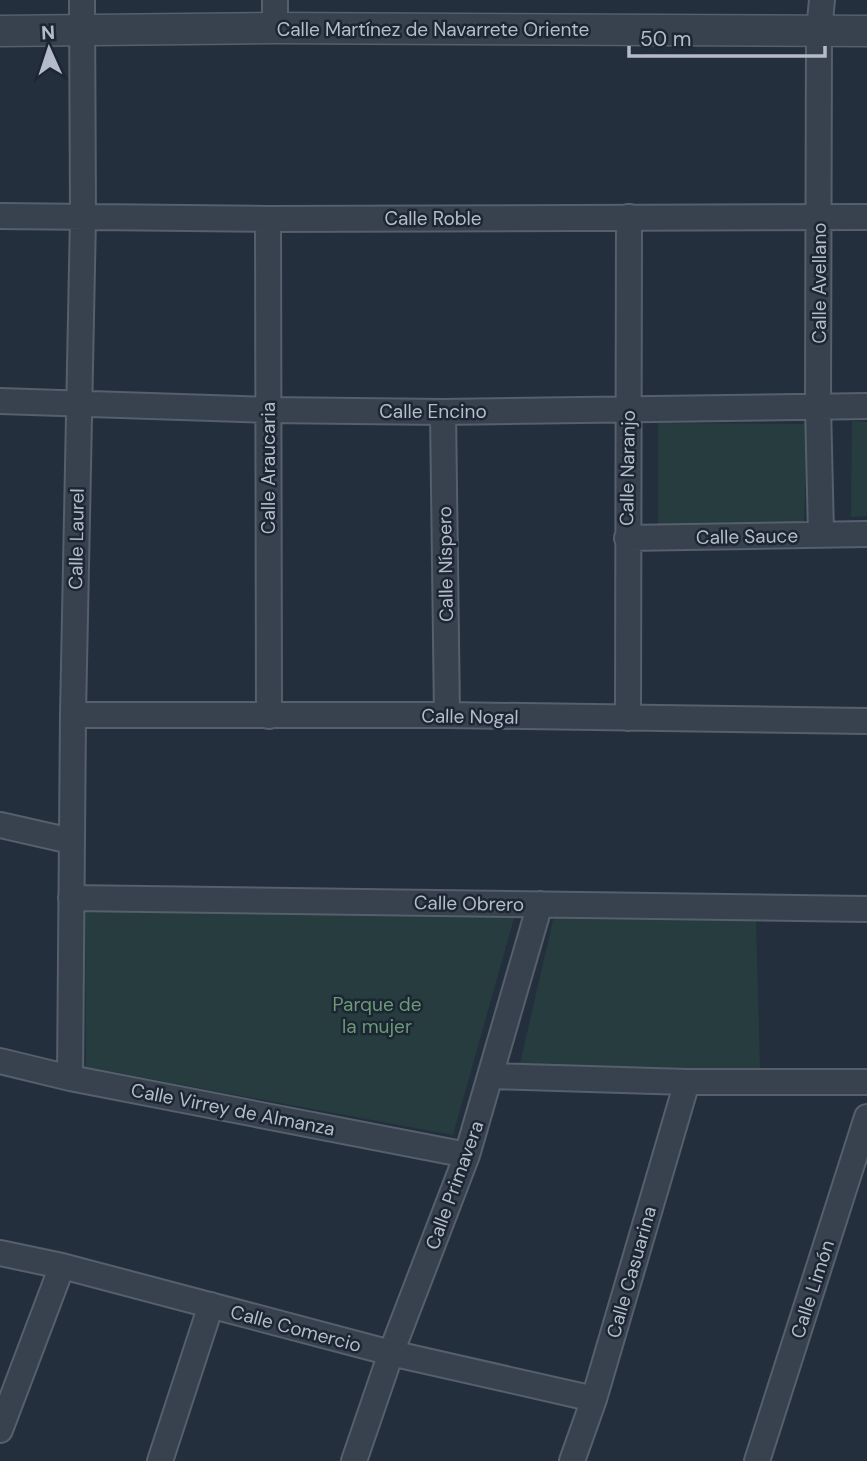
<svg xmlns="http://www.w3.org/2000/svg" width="867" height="1461" font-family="'DM Sans',sans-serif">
	<rect width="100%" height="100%" fill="#242f3e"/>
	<path fill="#263c3f" d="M852,421l15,1v94l-16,1z
		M658,423l149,1 -3,102 -146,1z
		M85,910l431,1 -63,224 -367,-68z
		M555,911l201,9 4,148h-241z"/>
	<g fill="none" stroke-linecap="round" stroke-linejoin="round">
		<g stroke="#565f6c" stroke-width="28">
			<path id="minor" d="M275,28v-28
				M0,216l268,3 599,-2
				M268,219l1,497
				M0,401l268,9 175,2 424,-6
				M443,412l4,303
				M821,534l-3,-128 1,-375 3,-31
				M627,538l240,-4
				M73,715h374l420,6
				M628,718l1,-501
				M0,825l71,16
				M71,898l796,11
				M0,1061l70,17 397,77
				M490,1076l197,6h180
				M70,1078l3,-363 10,-498 -1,-217
				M0,1253l62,13 329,87 203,46
				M0,1430l62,-164
				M160,1461l51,-156
				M354,1461l37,-108 76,-198 73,-251
				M572,1461l22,-62 93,-317
				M757,1461l110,-344"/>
		</g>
		<g stroke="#565f6c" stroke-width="33">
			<path id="tertiary" d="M0,31l275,-3 592,3"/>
		</g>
		<use href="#minor" stroke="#38414e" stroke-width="24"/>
		<use href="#tertiary" stroke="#38414e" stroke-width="30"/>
	</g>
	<g text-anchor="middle" stroke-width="5" stroke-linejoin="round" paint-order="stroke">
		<g font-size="19" fill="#b4bcc9" stroke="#1d2633">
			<text x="433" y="36">Calle Martínez de Navarrete Oriente</text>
			<text x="433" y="225">Calle Roble</text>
			<text transform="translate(819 283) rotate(-90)" y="7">Calle Avellano</text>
			<text x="433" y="418">Calle Encino</text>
			<text transform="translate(268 468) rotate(-90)" y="7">Calle Araucaria</text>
			<text transform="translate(627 468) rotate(-89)" y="7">Calle Naranjo</text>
			<text transform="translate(747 536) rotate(-1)" y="7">Calle Sauce</text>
			<text transform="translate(76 539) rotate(-89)" y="7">Calle Laurel</text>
			<text transform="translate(445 564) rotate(-91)" y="7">Calle Níspero</text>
			<text transform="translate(470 716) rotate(1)" y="7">Calle Nogal</text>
			<text transform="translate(469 903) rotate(1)" y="7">Calle Obrero</text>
			<text transform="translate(233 1109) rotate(11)" y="7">Calle Virrey de Almanza</text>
			<text transform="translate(454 1185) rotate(-70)" y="7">Calle Primavera</text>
			<text transform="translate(631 1272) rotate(-74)" y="7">Calle Casuarina</text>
			<text transform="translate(812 1289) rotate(-72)" y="7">Calle Limón</text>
			<text transform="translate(296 1328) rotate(15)" y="7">Calle Comercio</text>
		</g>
		<g font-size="19" fill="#6b9a76" stroke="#1d2633">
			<text x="377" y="1011">Parque de<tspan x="377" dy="22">la mujer</tspan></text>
		</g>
	</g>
	<g transform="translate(49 49) rotate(357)" stroke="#1d2633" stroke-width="5" paint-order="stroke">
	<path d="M0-5L12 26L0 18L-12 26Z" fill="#b4bcc9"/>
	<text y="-10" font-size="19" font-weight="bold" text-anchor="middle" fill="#b4bcc9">N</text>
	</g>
	<path d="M629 46v10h196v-10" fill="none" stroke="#b4bcc9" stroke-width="3.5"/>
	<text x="640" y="46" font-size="21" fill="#b4bcc9" stroke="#1d2633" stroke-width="5" paint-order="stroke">50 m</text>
</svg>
